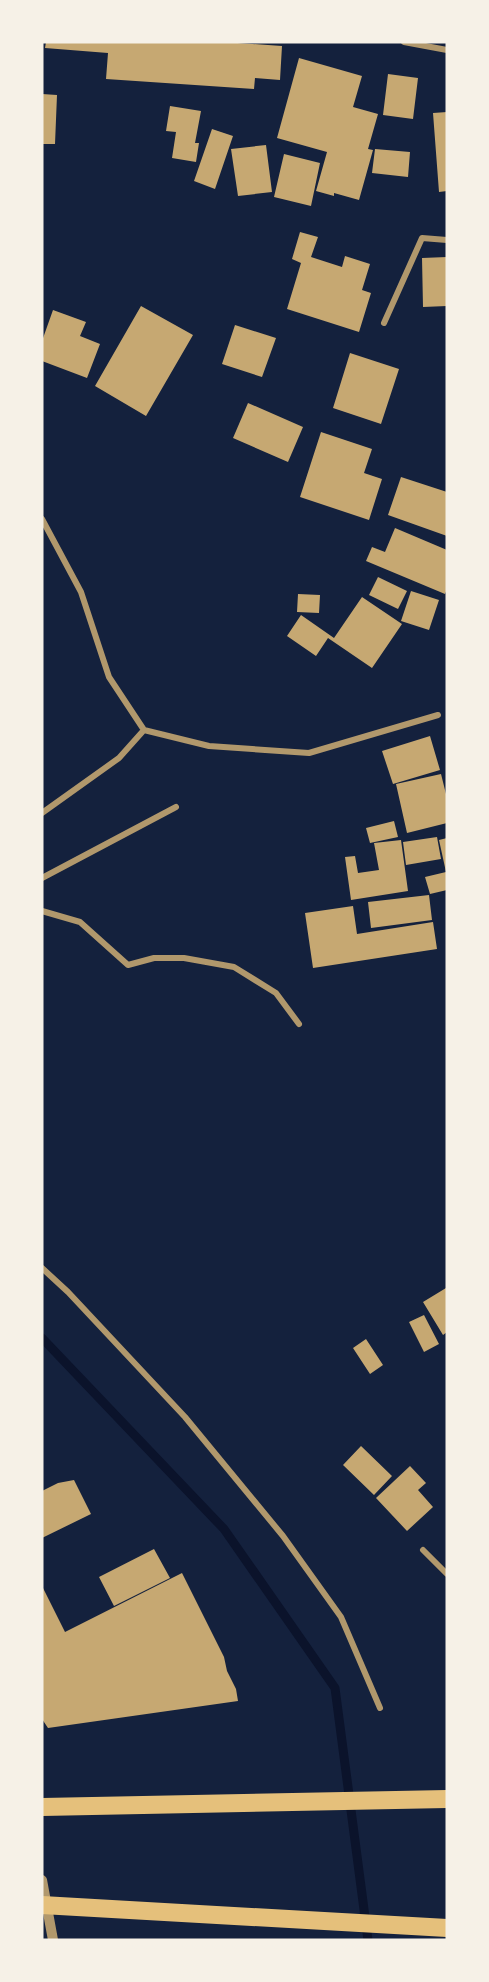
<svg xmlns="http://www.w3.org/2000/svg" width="489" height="1982" font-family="'DejaVu Sans',sans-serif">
	<rect width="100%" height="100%" fill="#14213d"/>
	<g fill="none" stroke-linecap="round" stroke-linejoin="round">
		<path stroke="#0b132b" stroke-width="9" d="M42,1338l182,191 111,159 33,252"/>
	</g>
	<path fill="#c6a872" d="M46,42h177l59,4 -2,34 -25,-2 -1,11 -148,-10 2,-26 -63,-5z
		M299,58l63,18 -9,31 25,7 -10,35 5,1 -14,50 -25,-7v3l-18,-5 11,-39 -50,-14z
		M388,74l30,4 -5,41 -30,-4z
		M42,94l15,1 -2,49h-13z
		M170,106l31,5 -6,32h4l-3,19 -24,-4 4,-26 -10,-1z
		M447,112v79l-8,1 -6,-79z
		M212,129l21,7 -18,53 -21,-8z
		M266,145l6,47 -34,4 -7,-47z
		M375,149l35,3 -2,25 -36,-4z
		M284,154l36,9 -9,43 -37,-9z
		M300,232l18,5 -7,20 31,10 3,-11 25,8 -8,26 9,3 -12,39 -72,-23 14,-46 -9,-4z
		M447,257v49l-24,1 -1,-49z
		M141,306l52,29 -47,81 -51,-30z
		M53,310l33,12 -6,14 20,8 -13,34 -45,-17v-20z
		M235,325l41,13 -14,39 -40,-13z
		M350,353l49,16 -18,55 -48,-16z
		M248,403l55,24 -15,35 -55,-24z
		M321,432l51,17 -8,24 18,6 -13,41 -69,-23z
		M401,477l46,15v44l-59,-21z
		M395,528l52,22v39l-2,5 -79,-33 6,-14 13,5z
		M378,577l29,14 -9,18 -29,-14z
		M411,591l28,9 -10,30 -28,-9z
		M298,594l22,1 -1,18 -22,-1z
		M362,597l40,27 -30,44 -44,-30 -12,18 -29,-20 14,-21 33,23z
		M430,736l10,34 -47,14 -11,-33z
		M441,774l6,24v25l-40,10 -11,-49z
		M394,821l4,16 -28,6 -4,-15z
		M437,837l4,22 -35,6 -3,-23z
		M447,838v52l-17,4 -5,-17 21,-5 -7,-32z
		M401,840l7,51 -57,9 -6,-43 10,-1 3,17 21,-3 -5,-27z
		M429,895l3,25 -61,8 -3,-26z
		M353,906l4,28 76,-12 4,27 -124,19 -8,-55z
		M446,1288l1,44 -4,3 -20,-33z
		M424,1315l15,29 -15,8 -15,-30z
		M366,1339l17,26 -13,9 -17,-26z
		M361,1446l31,30 -18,19 -31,-30z
		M410,1466l16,17 -8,7 15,17 -26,24 -31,-33z
		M74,1480l17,34 -49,24v-47l16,-8z
		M154,1549l16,29 -56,28 -15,-29z
		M182,1573l42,84 3,14 9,18 2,12 -190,27 -6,-9v-133l23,46z"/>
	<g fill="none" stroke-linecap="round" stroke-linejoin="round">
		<path stroke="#b1986c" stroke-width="6" d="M404,42l43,8
			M384,323l38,-85 25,2
			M42,519l39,73 28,85 35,53
			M42,813l77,-55 25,-28 65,16 100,7 129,-38
			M42,878l134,-71
			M42,911l38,11 48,43 26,-7h30l50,9 42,26 23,31
			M42,1268l26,24 117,125 98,119 58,81 39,91
			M423,1550l24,24"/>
		<path stroke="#b1986c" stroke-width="10" d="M42,1880l11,60"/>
		<path stroke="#e5c07b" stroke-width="18" d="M42,1807l405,-8
			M42,1905l405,23"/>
	</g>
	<rect width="489" height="1982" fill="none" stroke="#f6f1e7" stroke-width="87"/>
</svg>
